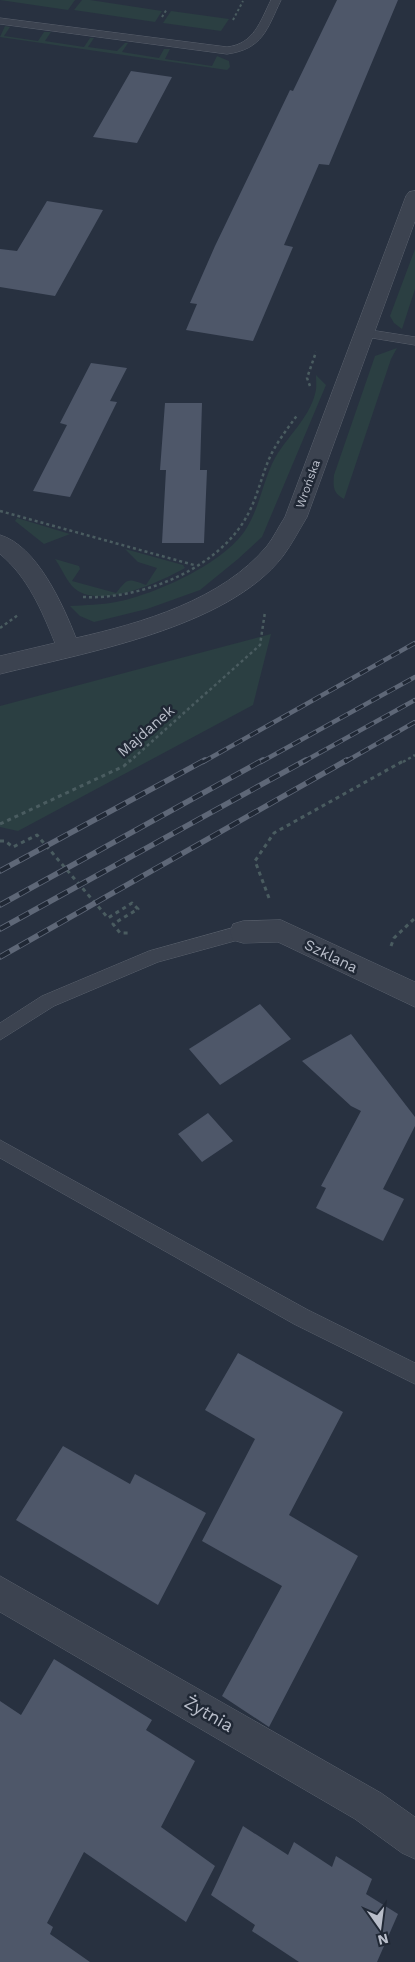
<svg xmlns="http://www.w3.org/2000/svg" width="415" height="1962" font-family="'Work Sans',sans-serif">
	<rect width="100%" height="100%" fill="#283140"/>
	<path fill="#2b3f42" d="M0,0h75l-7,10z
		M82,0h8l72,11 -7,11 -81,-12z
		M171,11l58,8 -8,12 -58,-8z
		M5,26l5,1 -6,9 34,5 6,-9h7l-6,9 39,6 6,-9h4l-6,9 29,4 8,-8h3l-6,9 37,6 5,-9h6l-5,10 47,7 5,-10 12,5 1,6 -3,3 -227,-33z
		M415,249v40l-13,40 -8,-6 -4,-7z
		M397,348l-6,11 -47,140c-11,-6 -11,-12 -10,-24l41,-119z
		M316,375l10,10 -64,152 -24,22 -38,31 -53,19 -53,13 -14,-6 -10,-10c15,-1 31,-1 46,-4 38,-7 109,-39 130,-73 14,-22 17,-49 29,-71 12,-21 34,-40 40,-64 2,-6 1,-13 1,-19z
		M17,518l53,16 -26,10 -29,-23z
		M125,549l58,16 2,3c-25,14 -89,44 -113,18 -7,-8 -11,-19 -17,-27l24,7 1,3 -8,12 44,12c12,-15 11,-15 30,-8l11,-17 -19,-6z
		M271,634l-18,71 -235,126 -18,-4v-121z"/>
	<path fill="#4e5769" d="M337,0h61l-69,165 -10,-1 -35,81 9,2 -40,94 -67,-11 11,-26 -7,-1 25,-57 75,-156 3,1z
		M131,71l41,6 -35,66 -44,-6z
		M47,201l56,9 -48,86 -55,-9v-38l17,2z
		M91,363l36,5 -17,33 7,1 -47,95 -37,-6 34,-66 -7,-2z
		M165,403h37l-2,67h7l-3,73h-42l4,-73h-6z
		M260,1004l31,35 -71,46 -31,-36z
		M351,1034l64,83v9l-32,63 21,10 -21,42 -67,-33 10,-20 -5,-2 40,-75 -10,-5 -49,-45z
		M208,1113l25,28 -31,21 -24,-28z
		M238,1353l105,59 -54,103 69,41 -89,171 -47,-31 60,-110 -80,-45 53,-102 -50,-29z
		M63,1446l67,38 5,-10 71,39 -48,92 -142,-85z
		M54,1659l98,61 -6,10 49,31 -34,66 54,39 -29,56 -102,-70 -37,71 6,4 -3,7 40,28h-90v-261l21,14z
		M243,1826l45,29 6,-13 38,25 4,-11 36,23 -6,15 32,20 -21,48h-78l-47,-31 3,-6 -44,-30z"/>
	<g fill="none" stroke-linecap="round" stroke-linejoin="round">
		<g stroke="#5a616d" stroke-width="1">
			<path id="service" d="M271,0h10c-14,29 -18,49 -54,54l-227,-30v-6l227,29c27,-3 33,-25 44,-47z
				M364,329l51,8v8l-55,-9 -2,-3z
				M243,925l6,2 3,5 -3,5 -91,25 -104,44 -54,34v-17l42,-27 107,-45z
				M0,1140l308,170 107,53v21l-121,-60 -294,-166z"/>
		</g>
		<g stroke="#5a616d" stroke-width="1">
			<path id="minor" d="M415,191v30l-108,296c-8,13 -15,27 -24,39 -55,72 -199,97 -283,118v-18l55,-13c-13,-32 -27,-66 -55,-89v-19c37,11 63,70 76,103 66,-15 146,-38 191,-92 7,-9 12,-20 18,-29l121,-321 3,-4z
				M281,920l134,62v25l-137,-65 -35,1 -10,-3 -3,-8 3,-8 10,-3z
				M0,1576l381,217 34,24v42l-13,-6 -47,-34 -355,-207z"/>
		</g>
		<path stroke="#4a5c60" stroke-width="2" stroke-dasharray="2.5 2.5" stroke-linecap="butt" d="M162,17l5,-8
			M233,20l10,-19"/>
		<path stroke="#4a5c60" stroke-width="2.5" stroke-dasharray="3 3" stroke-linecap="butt" d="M310,386l-3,-8 9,-26
			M0,511l194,54
			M83,597c58,3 135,-28 164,-81 10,-18 14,-38 22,-57 7,-16 19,-31 29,-45
			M0,628l18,-13
			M129,762l131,-117 5,-33
			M403,762l12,-7"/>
		<path stroke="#4a5c60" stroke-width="3" stroke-dasharray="4 4" stroke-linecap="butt" d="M0,824l124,-58 6,-6
			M0,841h5l8,6 24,-12 71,83 24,-15 6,6 -25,15 7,9h11
			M269,898l-14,-37 19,-28 131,-73
			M391,946l3,-8 21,-20"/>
		<use href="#service" fill="#3c4350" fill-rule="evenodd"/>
		<use href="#minor" fill="#3c4350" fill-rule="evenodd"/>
		<g stroke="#5e6777" stroke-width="4.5">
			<path id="rail-far1" d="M203,762l212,-119
				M261,762l154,-85
				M303,762l112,-62
				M345,762l70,-40"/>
		</g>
		<g stroke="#5e6777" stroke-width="5.5">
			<path id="rail" d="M0,871l205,-111
				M0,905l263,-145
				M0,929l306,-169
				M0,957l347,-197"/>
		</g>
		<use href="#rail-far1" stroke="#202835" stroke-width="3" stroke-dasharray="9" stroke-linecap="butt"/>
		<use href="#rail" stroke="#202835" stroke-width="4" stroke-dasharray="11" stroke-linecap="butt"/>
	</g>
	<g text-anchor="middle" stroke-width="5" stroke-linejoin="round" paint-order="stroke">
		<g font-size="12" fill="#b9beca" stroke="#202835">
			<text transform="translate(308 484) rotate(-70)" y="4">Wrońska</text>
		</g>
		<g font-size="15" fill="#b9beca" stroke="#202835">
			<text transform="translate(146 731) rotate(-41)" y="5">Majdanek</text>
			<text transform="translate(331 956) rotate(26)" y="5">Szklana</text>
		</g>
		<g font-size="18" fill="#b9beca" stroke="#202835">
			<text transform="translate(209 1714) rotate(30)" y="6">Żytnia</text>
		</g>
	</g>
	<g transform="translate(380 1927) rotate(166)" stroke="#202835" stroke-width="4" paint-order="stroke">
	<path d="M0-4L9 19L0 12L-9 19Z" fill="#b9beca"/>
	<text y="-8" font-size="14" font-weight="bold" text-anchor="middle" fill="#b9beca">N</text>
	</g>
</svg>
